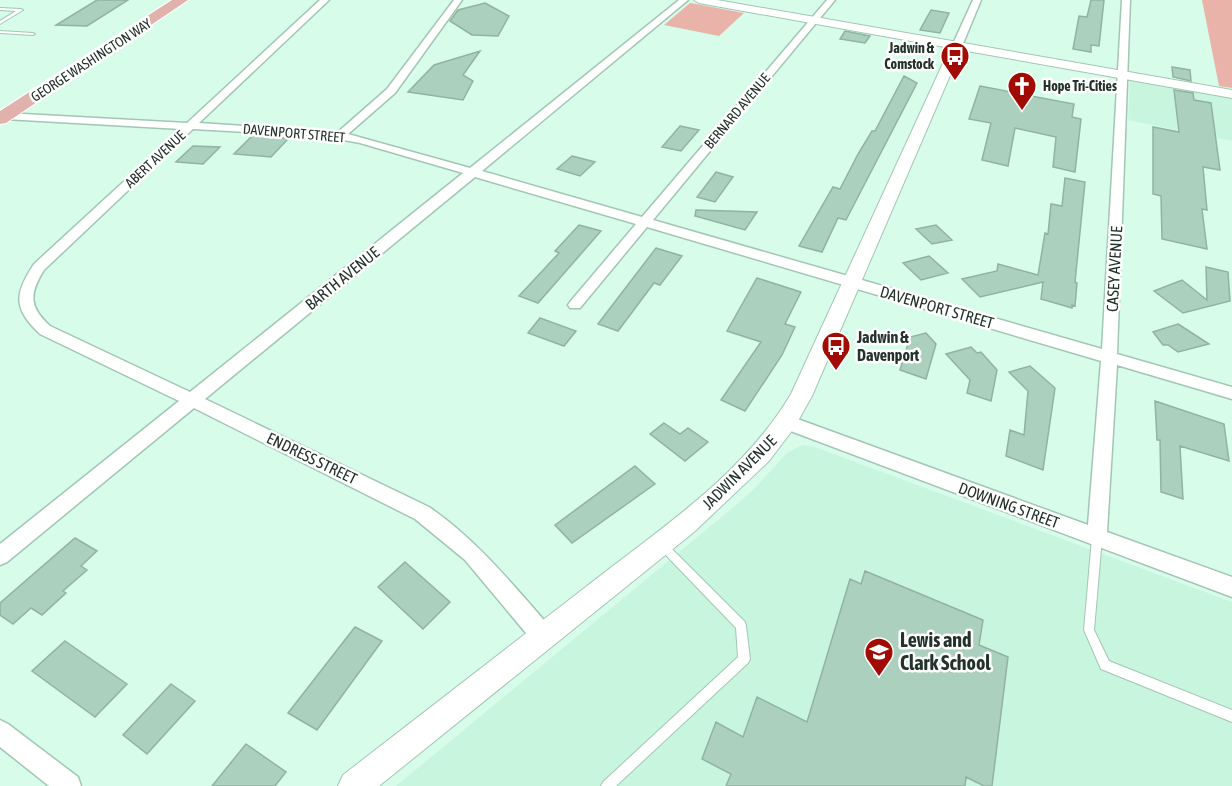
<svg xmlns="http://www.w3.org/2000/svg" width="1232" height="786" font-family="'Asap Condensed',sans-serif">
	<rect width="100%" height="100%" fill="#d8fcea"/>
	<path fill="#c8f5de" d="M1130,80l102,18v43l-104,-21z
		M802,445l13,2 417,155v184h-836l334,-276 23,-20 34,-37z"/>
	<path fill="#eab3a9" d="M1202,0h30v88l-13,-2z
		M690,3h1l53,10 -25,23 -55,-11z"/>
	<path fill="#acd0be" stroke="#90b3a2" stroke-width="1.5" d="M97,0h31l-41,26 -31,-1z
		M1091,0h13l-5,46 -8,-1v7l-18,-3 6,-33 8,1z
		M485,3l24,13 -11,20 -26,-1 -22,-14 8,-11z
		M931,10l18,3 -9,20 -20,-3z
		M845,31l25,5 -5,7 -25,-4z
		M480,51l-17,24 10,6 -10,19 -55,-8 26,-27z
		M1172,67l18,3 1,11 -18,-4z
		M904,76l13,7 -71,137 -8,-2 -16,34 -23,-6 34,-59 7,2 18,-35 14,-23h3z
		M980,86l31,6 1,-4 20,4 -1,4 43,8 -2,13 9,2 -6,53 -22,-5 3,-30 -41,-9 -7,38 -26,-6 9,-37 -22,-4z
		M1174,90l19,3 1,7 17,3 9,67 -17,-3 4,43 -5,-1 5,40 -45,-10 -1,-43 -8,-2v-67l26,5z
		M680,126l19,4 -18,21 -19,-4z
		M253,135l23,1 12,3 -17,18 -37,-3z
		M193,146l27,1 -17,17 -27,-2z
		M572,156l23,6 -15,14 -23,-7z
		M716,172l17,5 -18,25 -18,-5z
		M1065,178l20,4 -10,100 2,1 -2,23 -3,-1v3l-31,-9 2,-17 -63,15 -18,-18 35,-8 1,-7 40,11 7,-42 3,1 3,-30 11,2z
		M696,210l61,2 -12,18 -50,-14z
		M579,225l22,6 -63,72 -19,-7 40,-43 -4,-2z
		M936,225l16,15 -20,4 -16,-15z
		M656,248l26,8 -22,29 -6,-2 -36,48 -20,-7z
		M929,256l19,17 -27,7 -18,-17z
		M1206,267l22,5 2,29 -47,12 -29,-22 28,-11 25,20z
		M757,278l44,14 -16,32 10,3 -13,28 -37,56 -24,-11 40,-58 -34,-11z
		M540,318l36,13 -12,15 -36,-13z
		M1178,324l31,20 -31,8 -10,-7h-5l-10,-13z
		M926,333l10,11 -10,35 -26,-9 10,-33z
		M971,347l6,6 4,-1 16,18 -6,31 -24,-8 3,-13 -24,-26z
		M1030,366l25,22 -12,82 -37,-14 4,-26 14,5 4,-44 -19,-19z
		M1155,401l69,23 5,37 -49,-15 3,53 -22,-7 -1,-52h-3z
		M664,423l16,11 8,-6 20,14 -23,19 -35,-27z
		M635,466l20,18 -83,59 -17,-18z
		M75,538l22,13 -16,15 6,4 -24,21 3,2 -24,22 -11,-7 -18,16 -13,-9v-12z
		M405,562l45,40 -27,27 -45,-42z
		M865,571l118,49 -4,25 29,12 -16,129h-8l-18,-9 -1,9h-239l5,-12 -29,-15 14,-37 27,15 14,-40 50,25 43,-143 11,5z
		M355,627l27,14 -65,89 -29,-17z
		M65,641l62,43 -32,33 -63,-46z
		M171,684l24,17 -48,53 -24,-19z
		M246,744l40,28 -11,14h-63z"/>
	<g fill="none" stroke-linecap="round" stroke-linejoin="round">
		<g stroke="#a3c6b4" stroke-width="2">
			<path id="service" d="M0,8l21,1 2,1 -23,14v-3l16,-10 -16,-1z
				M0,31l33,2 2,1 -2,1 -33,-2z
				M1097,534l3,1 2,3 -8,92 15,31 123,49v12l-131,-53 -17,-39 8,-92 2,-3z
				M662,541l3,1 80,80 1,4 4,33 -2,4 -132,123h-15l2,-4 135,-125 -2,-29 -77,-80 -2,-3 2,-3z"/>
		</g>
		<g stroke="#a3c6b4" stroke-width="3">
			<path id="minor" d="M320,0h9l-130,123 139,9 49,-43 67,-89h8l-67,93 -47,41 122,34 209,-168h9l-206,171 160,46 185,-217h8l-182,220 449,129 20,-349h8l-13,354 115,33v12l-115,-34 -10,167 125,45v20l-452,-170 -3,-5 3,-5 6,-2 6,2 296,108 13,-164 -454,-134 -67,81h-10l-2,-3 2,-3 66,-78 -161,-47 -270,222 224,108c48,33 84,78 122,121l3,8 -3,8 -8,3 -8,-3 -70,-84 -50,-41 -221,-111 -187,154 -7,3v-21l179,-143 -139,-67c-28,-26 -25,-41 -6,-70l147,-135 -176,-10 -5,-3 5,-3 182,10zM193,129l129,7 38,7 103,30 -273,219 -140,-66c-21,-19 -21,-32 -6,-56z
				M973,0h8l-19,46 -8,2 -2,-2z
				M0,720l8,4 70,53 3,9h-32l-49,-39z"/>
		</g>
		<g stroke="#a3c6b4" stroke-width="2">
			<path id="tertiary" d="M694,0h23l515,90v8l-271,-48 -149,346 -18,32 -25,33 -75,71 -315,254h-41l5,-11c81,-63 163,-126 244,-189 73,-57 156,-111 204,-192l159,-346 -251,-45z"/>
		</g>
		<g stroke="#fff" stroke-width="2">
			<path id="primary" d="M172,0h16l-182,123 -6,1v-13z"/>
		</g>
		<use href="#service" fill="#fff" fill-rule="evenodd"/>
		<use href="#minor" fill="#fff" fill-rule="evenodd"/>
		<use href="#tertiary" fill="#fff" fill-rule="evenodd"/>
		<use href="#primary" fill="#e0b2ab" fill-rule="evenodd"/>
	</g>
	<defs>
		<g id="bus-pin" transform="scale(1.5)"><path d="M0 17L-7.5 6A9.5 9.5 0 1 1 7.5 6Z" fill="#a20b03" stroke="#fff"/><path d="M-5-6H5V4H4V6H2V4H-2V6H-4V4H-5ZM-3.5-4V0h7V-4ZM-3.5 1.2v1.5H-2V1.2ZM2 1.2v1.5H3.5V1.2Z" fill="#fff"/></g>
		<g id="church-pin" transform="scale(1.5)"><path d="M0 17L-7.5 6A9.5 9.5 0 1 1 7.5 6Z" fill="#a20b03" stroke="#fff"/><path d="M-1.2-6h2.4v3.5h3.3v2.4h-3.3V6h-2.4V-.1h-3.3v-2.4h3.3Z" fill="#fff"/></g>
		<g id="school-pin" transform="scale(1.5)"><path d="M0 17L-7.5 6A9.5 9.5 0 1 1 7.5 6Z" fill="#a20b03" stroke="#fff"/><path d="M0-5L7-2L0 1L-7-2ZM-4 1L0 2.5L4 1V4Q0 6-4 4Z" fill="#fff"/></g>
	</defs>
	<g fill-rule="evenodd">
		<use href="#bus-pin" x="955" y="56"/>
		<use href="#church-pin" x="1022" y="86"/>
		<use href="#bus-pin" x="836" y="346"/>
		<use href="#school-pin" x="879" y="652"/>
	</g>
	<g text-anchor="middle" stroke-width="5" stroke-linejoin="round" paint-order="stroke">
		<g font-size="14" font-weight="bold" fill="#24322c" stroke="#fff" text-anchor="end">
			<text x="934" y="53">Jadwin &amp;<tspan x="934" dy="16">Comstock</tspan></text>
			<text x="1043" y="91" text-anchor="start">Hope Tri-Cities</text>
		</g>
		<g font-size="14" fill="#24322c" stroke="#fff">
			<text transform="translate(91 60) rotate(-33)" y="5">GEORGE WASHINGTON WAY</text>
			<text transform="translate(737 111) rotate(-50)" y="5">BERNARD AVENUE</text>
			<text transform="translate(294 133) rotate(5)" y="5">DAVENPORT STREET</text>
			<text transform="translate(155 159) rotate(-43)" y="5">ABERT AVENUE</text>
		</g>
		<g font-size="16" fill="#24322c" stroke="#fff">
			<text transform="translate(1114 269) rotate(-87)" y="6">CASEY AVENUE</text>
			<text transform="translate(342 278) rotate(-39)" y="6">BARTH AVENUE</text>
			<text transform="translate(937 307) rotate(16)" y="6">DAVENPORT STREET</text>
			<text transform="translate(312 458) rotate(26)" y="6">ENDRESS STREET</text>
			<text transform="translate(739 472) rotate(-45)" y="6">JADWIN AVENUE</text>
			<text transform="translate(1009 505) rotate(20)" y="6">DOWNING STREET</text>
		</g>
		<g font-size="16" font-weight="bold" fill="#24322c" stroke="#fff" text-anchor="start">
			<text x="857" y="343">Jadwin &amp;<tspan x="857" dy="18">Davenport</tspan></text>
		</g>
		<g font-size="20" font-weight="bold" fill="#24322c" stroke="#fff" text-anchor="start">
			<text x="900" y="647">Lewis and<tspan x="900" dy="23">Clark School</tspan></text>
		</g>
	</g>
</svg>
